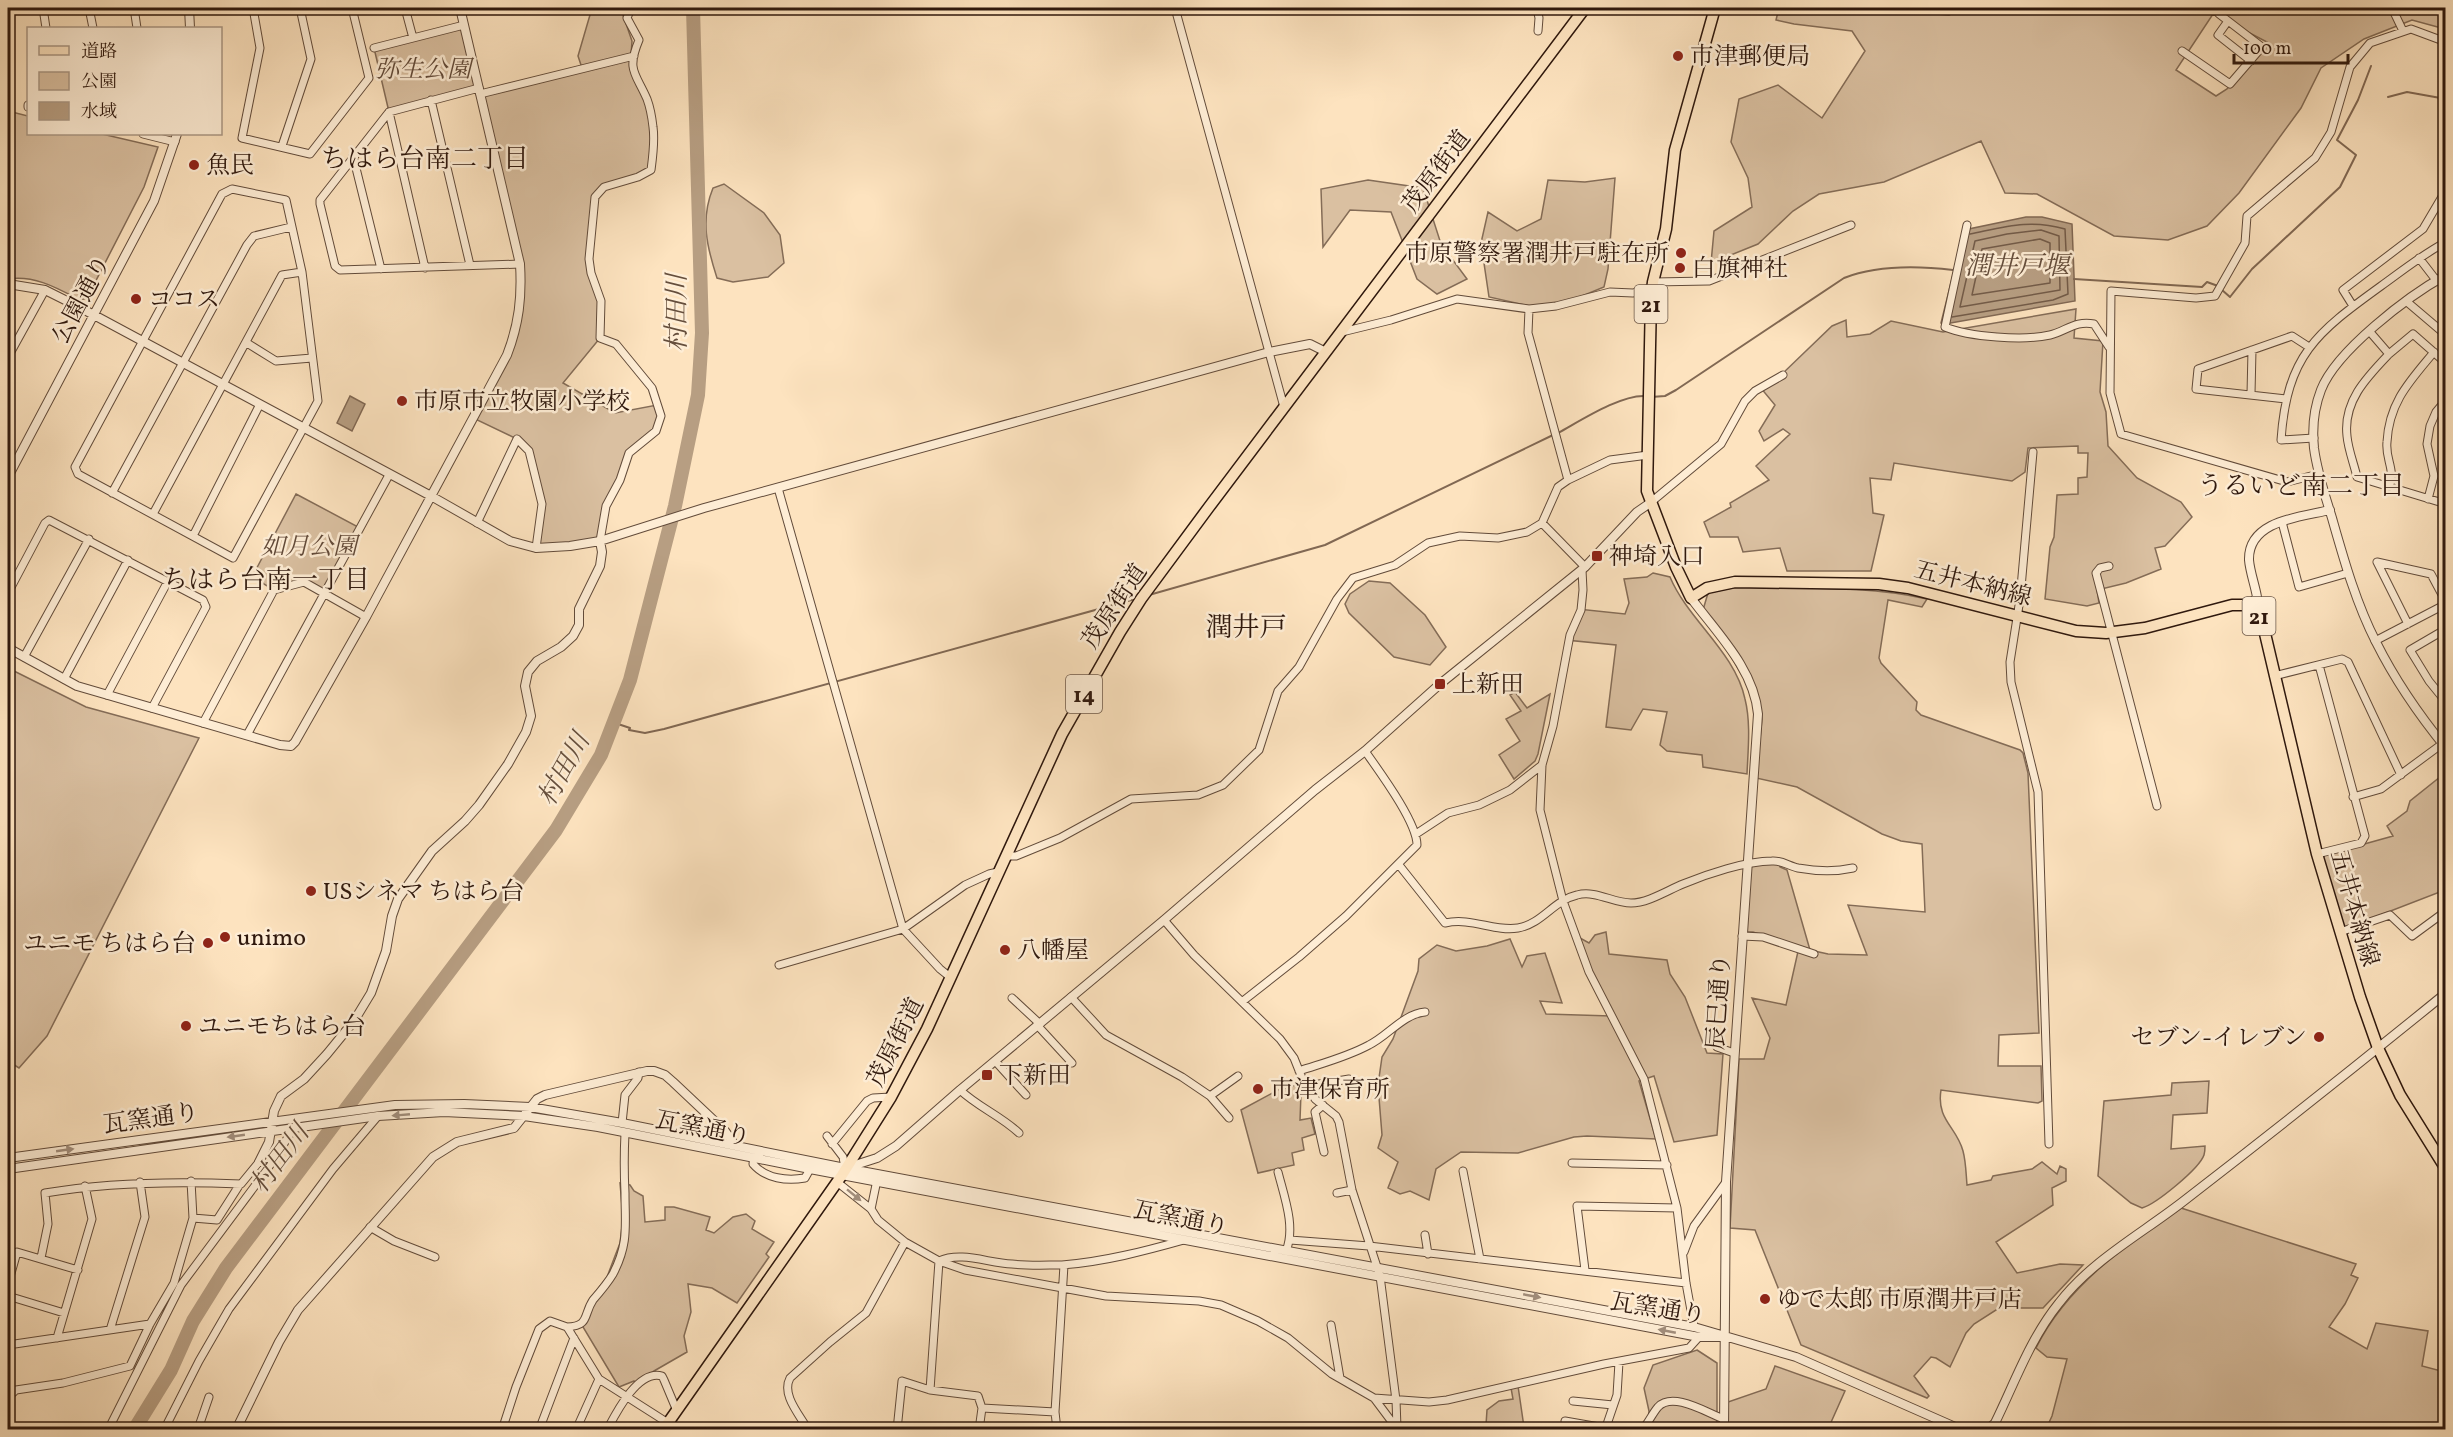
<svg xmlns="http://www.w3.org/2000/svg" width="2453" height="1437" font-family="Vollkorn,'Noto Serif JP',serif">
	<rect width="100%" height="100%" fill="#fde3bf"/>
	<filter id="stains"><feTurbulence type="fractalNoise" baseFrequency=".00333" numOctaves="4"/><feColorMatrix values="0 0 0 0 .2 0 0 0 0 .09 0 0 0 0 .02 0 0 0 .5 -.17"/></filter>
	<radialGradient id="worn" r=".72"><stop offset=".6" stop-color="#630" stop-opacity="0"/><stop offset="1" stop-color="#630" stop-opacity=".3"/></radialGradient>
	<path fill="#dac0a1" stroke="#846c57" stroke-width="1.5" fill-rule="evenodd" d="M592,8h34l-3,7 9,26 -1,15 3,21 13,22 8,41 -4,30 -47,17 -9,10 -6,62 12,42 -1,37 -37,45 52,30 42,-8 4,11 -5,15 -27,23 -23,52 -6,35 -64,7 6,-44 -13,-53 -12,-12 -44,-21 46,-97 1,-57 -40,-170 102,-26 -4,-12z
		M1779,8l79,3 3,-3h74l2,6 12,1 18,-7h166l4,2 3,-2h305v21l-33,-9 -48,19 -43,29 -20,40 -62,85 -32,33 -39,14 -54,-4 -77,-42 -32,-1 -24,-52 -97,41 -65,12 -26,17 -35,33 -47,19 3,-32 38,-24 -4,-29 -17,-36 8,-43 39,-14 44,33 43,-67 -13,-20 -58,-7 -18,-4zM2213,14l54,28 -40,47 -11,7 -40,-26z
		M464,25l15,63 -90,24 -15,-64z
		M8,111l20,5v18h74l56,13 -14,40 -57,111 -7,2c-23,-12 -45,-25 -72,-21z
		M1615,178l-7,91 -4,18 -56,23 -59,-13 -8,-54 7,-31 29,19 24,-12 7,-39 37,2z
		M1368,180l55,8 18,56 26,35 -30,15 -20,-15 -26,-67 -41,-2 -27,37 -2,-58z
		M724,184l40,29 16,22 4,28 -16,14 -35,5 -16,-4c-10,-31 -17,-58 -4,-90z
		M2076,309l-2,29 29,3 -3,51 6,20 2,34 29,32 44,24 11,15 -27,29 -10,2 6,21 -35,14 -29,7 2,13 -12,3 -42,-7 5,-52 4,-10 3,-42 21,-1v-16l9,-1 1,-24h-10v-7l-50,2 -3,24 -13,9 -118,-18 -3,17 -21,-2 3,35 11,2 -13,56h-84l-7,-23 -37,4 -5,-15h-28l-6,-15 27,-15 -1,-4 39,-23 -13,-14 34,-32 -7,-5 -19,12 -5,-10 16,-26 -15,-18 20,-11 52,-50 14,-6 1,17 23,-3 21,-13 52,11z
		M296,494l64,34 -36,66 -20,-12 -30,8 -22,-13z
		M1653,573l17,4c18,43 65,75 75,122 6,24 3,51 2,75l-44,-7 -1,-12 -35,-4 -7,-6 7,-33 -24,-3 -12,21 -25,-3 10,-82 -50,-5 12,-31 47,5 4,-11 -5,-24 23,-2z
		M1369,581l21,2 35,32 21,32 -16,18 -36,-8 -45,-44 -4,-9 5,-10z
		M1737,587c63,2 128,-2 190,12l-5,8 -34,-7 -9,58 2,5 36,39 -1,8 5,5 99,35 3,3 5,20 11,260 -40,2 -1,31h43l1,35 -4,2 -97,-13c-5,30 16,37 22,61 3,11 3,23 4,34l24,-5 2,-4 39,-7 10,-7 15,12 3,-8 6,3v12l-14,7 1,17 -57,37 21,31 43,-9 23,1 -40,43h-44l-25,16 -8,9 -16,34 -14,-9 -5,-1 -17,19 15,20 -2,2 -126,-53 -46,-115 -25,-2 9,-169h25l6,-21 -18,-40 34,7 13,-58 -46,-15h-7l5,-69 28,1 1,3 7,3 23,80 18,4 39,1 -19,-50 77,7 -3,-68 -21,-3 -19,-7 -85,-47 -41,-9 6,-59 -2,-14 -57,-95 5,-17z
		M8,668l78,39 113,31 -152,298 -28,32 -11,-7z
		M1515,692l12,16 23,-14 -12,60 -3,7 -21,18 -15,-24 21,-14 -14,-22 15,-8 -11,-16z
		M2445,773v117l-101,39 -22,-70 3,-4 68,-19 -6,-10 20,-15 3,-10z
		M1606,932l3,22 58,6 3,14 15,23 22,56 16,1 -6,81 -43,7 -20,-66 -15,5 17,58 -69,-3 -13,1 -56,16 -57,-1 -25,17 -7,31 -19,-9 -10,3 -12,-6 10,-26 -20,-14 4,-13 -4,-50 4,-28 11,-18 25,-68 1,-12 18,-14 19,6 31,-5 23,-7 12,28 5,-11 18,-3 17,50 -22,-2 6,13 65,2 -38,-82 16,9 6,-8z
		M2209,1081l-2,32 -34,2 -2,34 34,-3c0,3 0,6 -1,9 -5,14 -48,49 -62,53l-11,-5 -33,-27 6,-75 67,-6 1,-12z
		M1299,1084l4,7 -2,2 -1,27 11,-2 4,16 -13,4 2,12 -12,3 2,12 -36,8 -17,-63 37,-20z
		M620,1183l10,2 4,6 9,5 2,26 20,-2v-13h9l36,10 -4,13 8,3 19,-16 13,-3 9,7 -3,8 22,13 -8,12 3,3 -32,46 -25,-15 -24,-4 3,28 -7,24 3,16 -33,19 -18,13 -2,-3 -15,6 -39,-65 10,-23 17,-22 13,-34 3,-25z
		M2181,1208l175,56 -5,11 7,3 -13,26 -16,23 38,22 9,-26 52,8 -6,35 23,6v57h-399l6,-13 15,-57 -20,-2 -11,-9c30,-61 89,-103 145,-140z
		M1697,1350l20,13v66h-69l1,-18 -5,-23 9,-23z
		M1775,1366l70,25 -17,38 -101,1 1,-28 38,-13z
		M1518,1386l6,41 3,2h-32l1,-2 -10,-2 1,-15 12,-9 14,-2 -2,-11z"/>
	<path fill="#b79e82" stroke="#816853" stroke-width="1.5" d="M2026,217h16l30,7 3,77 -130,23 -4,-1 23,-93z
		M350,396l15,8 -13,27 -15,-8z"/>
	<g fill="none" stroke-linecap="round" stroke-linejoin="round">
		<path stroke="#735b48" stroke-width="1.5" d="M2041,230l18,6 1,54 -100,17 15,-66 32,-7z
			M2040,239l10,4v40l-78,12 10,-46z
			M1952,317l101,-17 15,-6 -3,-65c-36,-10 -60,-2 -95,5"/>
		<path stroke="#816853" stroke-width="2" d="M2388,97l19,-5 39,7
			M2074,279l128,8 5,-5 11,4
			M2222,290l8,7 22,-28 88,-82 16,-32 -19,-15 21,-40 13,-34
			M1651,397l14,-1 11,-6 168,-112c33,-13 75,-12 109,-8
			M1558,433c22,-12 63,-39 88,-37
			M1149,595l176,-50 228,-110
			M615,723l15,5 -1,2 16,3 19,-4 471,-130"/>
		<path stroke="#b79e82" stroke-width="14" d="M134,1430l37,-60 22,-49 33,-53 330,-438 45,-75 29,-75 45,-174 23,-111 4,-62 -9,-325"/>
		<g stroke="#624b3a" stroke-width="9">
			<path id="minor" d="M43,8l3,20
				M89,8l4,20
				M134,8l3,20
				M253,8l7,40 -18,90 68,16 59,-76 -17,-70
				M405,8l8,30
				M1175,8l109,399
				M1537,8l2,10 -1,13
				M2392,8l11,23
				M253,11l18,-3
				M2228,21l-10,14 33,26
				M374,48l90,-23
				M2182,51l48,33 32,-37 -43,-33 3,-6
				M479,88l-90,24 -69,88v4l15,62 5,4 180,-6
				M480,94l154,-38
				M431,100l39,165
				M28,105v2
				M389,112l36,156
				M143,134l32,8
				M282,146l29,-87 -11,-51
				M353,156l28,113
				M232,189l54,11 16,72 16,129 -85,157 -155,-84 -3,-7 147,-273z
				M1967,225l-22,102c24,10 79,14 105,8 16,-4 26,-15 44,-11l15,23
				M2419,258l17,22
				M1653,282l56,-1 142,-56
				M2406,301l40,34
				M2353,306l-10,-16 80,-61 23,-39
				M1529,309l-1,24 40,147
				M1342,332l49,-12 66,-21 72,10 27,-3 54,-14 23,1 20,-6
				M2370,332l19,22c-22,23 -46,47 -42,82 1,13 7,28 10,41l89,27
				M247,343l29,18 36,-3
				M2389,354l24,-20 33,29
				M8,357l37,-67
				M2251,394l1,-44
				M2286,399l-90,-10 2,-20 94,-33 17,11
				M2314,438l-33,2c6,-85 35,-107 100,-154 21,-15 42,-32 65,-44
				M2033,452l-13,147 -10,63 1,20 27,110 11,352
				M2319,474l-32,8 -166,-48 -11,-41 1,-102 85,7 19,-2 30,-53 2,-27 68,-58 16,-26 19,-65 20,-24 41,-14 35,13
				M2389,487c7,-18 -4,-27 -2,-45 2,-40 23,-61 47,-90
				M778,488l125,441 37,40 10,8
				M112,493l135,-248 7,-9 37,-9
				M2428,499l6,-23 -7,-32 3,-18 6,-14 10,-12
				M1650,503l71,-59 24,-43 10,-10 28,-16
				M153,514l129,-239 20,-3
				M2282,522l17,65 49,-14
				M477,523l40,-84 12,12 13,53 -6,44
				M1542,523l43,44
				M193,536l66,-130
				M600,541l6,-35 14,-26 9,-27 27,-22 5,-15 -9,-28 -36,-44 -16,-6 1,-37 -10,-28 -2,-14 6,-62 9,-10 34,-10 13,-7c2,-15 4,-29 2,-43 -1,-9 -3,-20 -6,-28 -11,-26 -21,-28 -8,-59l-12,-22 4,-10
				M2109,566l-9,2 -4,5 61,233
				M1582,570l1,20 -2,20 -11,25 -17,91 -11,39 -2,45 23,91 26,71 55,107 33,129 9,75 8,44
				M8,593l37,-70 4,-3 154,80 3,7 -54,101
				M2408,624l-31,-62 54,12 15,28
				M2446,629l-36,21 19,31 17,21
				M2375,641l71,-37
				M24,657l65,-118
				M2274,676l68,-17 6,3 53,113
				M64,679l64,-119
				M107,695l61,-114
				M203,723l71,-133 30,-8 62,35
				M247,735l142,-260
				M2353,797l28,-8 65,-48
				M1416,834l32,-21 31,-8 31,-15 32,-25
				M2317,854l44,-11 4,-7 -46,-171
				M1006,856h10l44,-18 71,-39 67,-4 25,-10 36,-35 19,-59 21,-24 38,-68 16,-21 42,-13 33,-22 32,-7 38,2 29,-6 15,-9 16,-36 10,-7 42,-20 38,-5
				M1399,865l46,58c27,-6 49,9 73,5 24,-4 36,-28 59,-33 19,-5 36,8 54,8 17,0 37,-13 52,-19 24,-10 63,-23 89,-23 9,-1 17,5 26,7 17,3 37,4 55,0
				M1164,920l30,35 86,84 14,19 8,20 13,21 21,17 3,6 13,68 28,86 16,124 1,28
				M2340,932l50,-17 22,21 34,-25
				M1742,936l21,1 51,17
				M779,965l124,-36 62,-44 24,-11 9,-2
				M1071,997l35,38 76,42 28,19 19,22
				M1012,998l28,26
				M1243,1001l56,-44 47,-41 71,-71c0,-23 -38,-74 -52,-94
				M1037,1025l35,38
				M1711,1036l6,11 17,6
				M996,1062l30,33
				M1299,1071c24,-8 48,-14 70,-26 19,-9 34,-31 56,-33
				M1307,1086l42,-7
				M960,1090c18,17 41,26 59,43
				M1210,1096l28,-20
				M1323,1105l-8,7 9,40
				M622,1123l3,-28 13,-17 1,-6
				M827,1136l16,21 2,11
				M832,1144l35,-43 6,-3 18,-1
				M754,1157l-1,7c13,15 34,17 52,14l5,-9
				M1572,1163l95,2
				M1463,1171l17,88
				M1278,1172c6,24 18,55 8,79
				M837,1182l34,27 7,11 27,22 34,19 26,9 141,26 93,5 22,4 37,16 30,17 44,36 42,24 24,32
				M1337,1193l15,-3
				M871,1209l6,-29
				M193,1218l24,2 23,-36
				M370,1227l24,14 41,16
				M1425,1235l3,19
				M1290,1240l79,6 317,37
				M1684,1252l10,-26 32,-44
				M41,1258l7,-34 -3,-31c65,-11 130,-12 196,-9l18,-22
				M1585,1270l-8,-64 100,2
				M8,1284l9,-32 61,18
				M8,1296l56,17
				M1331,1325l9,53
				M567,1327c23,-1 16,-12 26,-27 7,-8 14,-16 20,-26 16,-31 12,-48 12,-81 -1,-20 -1,-40 0,-60
				M110,1330l35,-113 -5,-35
				M57,1338l35,-119 -7,-33
				M8,1345l142,-21
				M930,1390l9,-129c22,-10 49,2 73,3 16,2 34,1 50,1 41,-3 83,-14 122,-25
				M8,1397l8,-7 47,-7 67,-17 20,-42 24,-41 19,-65 -2,-37
				M1374,1398l55,4 18,-2 157,-36 85,-16 10,-11
				M1573,1401l40,4
				M982,1408l73,4
				M1565,1421l40,7
				M108,1430l73,-145 85,-114 28,-43
				M164,1430l35,-69 30,-52 104,-140 45,-53
				M201,1430l-2,-4 10,-29
				M502,1430l14,-43 23,-58 11,-8 17,6 32,52 69,44
				M539,1430l35,-92
				M576,1430l23,-51
				M607,1430c9,-17 31,-61 55,-54l2,4 13,31
				M808,1430c-8,-15 -27,-35 -18,-52l40,-36 36,-29 39,-71
				M897,1430l5,-49 28,9 48,6 4,12 -3,22
				M1057,1430l-2,-18 9,-147
				M1605,1430l12,-35 2,-33
				M1642,1430c7,-8 10,-16 16,-23 15,-16 49,6 66,12"/>
		</g>
		<g stroke="#624b3a" stroke-width="10">
			<path id="tertiary" d="M189,8l1,20
				M2446,275c-38,21 -110,76 -125,115 -7,18 -9,38 -7,58 3,24 11,47 18,70 12,42 24,85 44,124 19,38 43,73 70,106
				M8,284l37,6 34,17 352,189 79,45 26,7 34,-2 30,-5 104,-33 565,-156 41,-8 16,8
				M8,477l146,-276 23,-67
				M1691,598c26,35 63,71 67,116l-32,468 -2,248
				M2250,605l7,-8c-2,-12 -7,-25 -8,-37 -1,-40 52,-43 81,-50
				M8,648l69,38 203,59 11,1 4,-4 71,-125 141,-262c12,-31 15,-58 13,-91l-60,-256
				M8,1158l387,-53 69,-1 66,3 92,16 223,45 849,159 102,30 166,73
				M259,1162l10,-20 5,-31 7,-15 23,-17 23,-25 27,-33 17,-28 15,-42 6,-35 6,-17 34,-48 33,-30 14,-16 29,-41 18,-32 5,-16 -6,-30 3,-14 9,-11 24,-14 12,-11 6,-11v-16l21,-43 2,-14 -2,-11
				M849,1167l28,-9 19,-12 64,-56 204,-170 151,-130 50,-39 75,-67 145,-117 52,-55 13,-9
				M8,1169l370,-53 66,-4 80,4 74,11 212,42 889,168h20
				M236,1430l43,-88 19,-32 135,-153 24,-15 57,-14 23,-29 8,-4 102,-24h7l11,4 8,7 52,49 10,14
				M1987,1430l8,-7c20,-41 35,-84 64,-120 33,-43 84,-70 126,-103 88,-68 175,-137 261,-207"/>
		</g>
		<g stroke="#2f180d" stroke-width="13">
			<path id="primary" d="M1715,8l-40,142 -9,79 -13,53 -2,16 -4,193 29,76 15,31 16,-10 28,-6 144,2 29,4 168,43 30,2 39,-5 87,-23h18l7,7 6,13 54,229 43,143 18,51 22,47 46,74
				M663,1430l179,-255 49,-78 36,-68 135,-295 58,-102 21,-33 68,-92 376,-499"/>
		</g>
		<use href="#minor" stroke="#feedd5" stroke-width="7"/>
		<use href="#tertiary" stroke="#feedd5" stroke-width="8"/>
		<use href="#primary" stroke="#fde3bf" stroke-width="10"/>
	</g>
	<defs><path id="oneway-solid" d="M-6-.8H1V-3.2L6.5 0L1 3.2V.8H-6Z" transform="scale(1.5)"/></defs>
	<g fill="#a18d7b">
		<use href="#oneway-solid" transform="translate(401 1115) rotate(175)"/>
		<use href="#oneway-solid" transform="translate(236 1136) rotate(172)"/>
		<use href="#oneway-solid" transform="translate(65 1150) rotate(-8)"/>
		<use href="#oneway-solid" transform="translate(854 1195) rotate(39)"/>
		<use href="#oneway-solid" transform="translate(1532 1296) rotate(11)"/>
		<use href="#oneway-solid" transform="translate(1667 1331) rotate(-169)"/>
	</g>
	<g fill="#8f2418" stroke="#feedd5" stroke-width="2">
		<circle cx="1678" cy="56" r="6"/>
		<circle cx="194" cy="165" r="6"/>
		<circle cx="1681" cy="253" r="6"/>
		<circle cx="1680" cy="268" r="6"/>
		<circle cx="136" cy="299" r="6"/>
		<circle cx="402" cy="401" r="6"/>
		<rect x="1591" y="550" width="12" height="12" rx="3"/>
		<rect x="1434" y="678" width="12" height="12" rx="3"/>
		<circle cx="311" cy="891" r="6"/>
		<circle cx="225" cy="937" r="6"/>
		<circle cx="208" cy="943" r="6"/>
		<circle cx="1005" cy="950" r="6"/>
		<circle cx="186" cy="1026" r="6"/>
		<circle cx="2319" cy="1037" r="6"/>
		<rect x="981" y="1069" width="12" height="12" rx="3"/>
		<circle cx="1258" cy="1089" r="6"/>
		<circle cx="1765" cy="1299" r="6"/>
	</g>
	<g text-anchor="middle" stroke-width="5" stroke-linejoin="round" paint-order="stroke">
		<g fill="#feedd5" stroke="#6d5849" stroke-width="1.5">
			<rect x="1634.5" y="285" width="33" height="38" rx="4.5"/>
			<rect x="2242.5" y="597" width="33" height="38" rx="4.5"/>
			<rect x="1066" y="675" width="36" height="38" rx="4.5"/>
		</g>
		<g font-size="22" font-weight="bold" fill="#2f180d">
			<text x="1651" y="312">21</text>
			<text x="2259" y="624">21</text>
			<text x="1084" y="702">14</text>
		</g>
		<g font-size="24" fill="#2f180d" stroke="#feedd5" text-anchor="start">
			<text x="1690" y="64">市津郵便局</text>
			<text x="206" y="173">魚民</text>
			<text x="1669" y="261" text-anchor="end">市原警察署潤井戸駐在所</text>
			<text x="1692" y="276">白旗神社</text>
			<text x="148" y="307">ココス</text>
			<text x="414" y="409">市原市立牧園小学校</text>
			<text x="1609" y="564">神埼入口</text>
			<text x="1452" y="692">上新田</text>
			<text x="323" y="899">USシネマ ちはら台</text>
			<text x="237" y="945">unimo</text>
			<text x="196" y="951" text-anchor="end">ユニモ ちはら台</text>
			<text x="1017" y="958">八幡屋</text>
			<text x="198" y="1034">ユニモちはら台</text>
			<text x="2307" y="1045" text-anchor="end">セブン-イレブン</text>
			<text x="999" y="1083">下新田</text>
			<text x="1270" y="1097">市津保育所</text>
			<text x="1777" y="1307">ゆで太郎 市原潤井戸店</text>
		</g>
		<g font-size="24" font-style="italic" fill="#624a39" stroke="#feedd5">
			<text x="423" y="77">弥生公園</text>
			<text x="309" y="554">如月公園</text>
		</g>
		<g font-size="24" fill="#2f180d" stroke="#feedd5">
			<text transform="translate(1436 171) rotate(-53)" y="8">茂原街道</text>
			<text transform="translate(81 299) rotate(-62)" y="8">公園通り</text>
			<text transform="translate(1973 583) rotate(14)" y="8">五井本納線</text>
			<text transform="translate(1114 606) rotate(-56)" y="8">茂原街道</text>
			<text transform="translate(2355 908) rotate(74)" y="8">五井本納線</text>
			<text transform="translate(1718 1002) rotate(-86)" y="8">辰巳通り</text>
			<text transform="translate(895 1042) rotate(-63)" y="8">茂原街道</text>
			<text transform="translate(151 1118) rotate(-8)" y="8">瓦窯通り</text>
			<text transform="translate(703 1128) rotate(11)" y="8">瓦窯通り</text>
			<text transform="translate(1181 1218) rotate(11)" y="8">瓦窯通り</text>
			<text transform="translate(1658 1308) rotate(9)" y="8">瓦窯通り</text>
		</g>
		<g font-size="26" fill="#2f180d" stroke="#feedd5">
			<text x="425" y="167">ちはら台南二丁目</text>
			<text x="2301" y="494">うるいど南二丁目</text>
			<text x="266" y="588">ちはら台南一丁目</text>
		</g>
		<g font-size="26" font-style="italic" fill="#654e3c" stroke="#feedd5">
			<text x="2017" y="274">潤井戸堰</text>
			<text transform="translate(676 313) rotate(-90)" y="9">村田川</text>
			<text transform="translate(563 769) rotate(-61)" y="9">村田川</text>
			<text transform="translate(279 1158) rotate(-53)" y="9">村田川</text>
		</g>
		<g font-size="27" fill="#2f180d" stroke="#feedd5">
			<text x="1246" y="636">潤井戸</text>
		</g>
	</g>
	<rect width="2453" height="1437" fill="none" stroke="#fde3bf" stroke-width="30"/>
	<rect x="9" y="9" width="2435" height="1419" fill="none" stroke="#2f180d" stroke-width="3"/>
	<rect x="15" y="15" width="2423" height="1407" fill="none" stroke="#2f180d" stroke-width="1.5"/>
	<rect x="27" y="27" width="195" height="108" fill="#feedd5" stroke="#ab9885" stroke-width="1.5"/>
	<rect x="39" y="46" width="30" height="9" fill="#fde3bf" stroke="#ab9885" stroke-width="1.5"/>
	<text x="81" y="57" font-size="18" fill="#2f180d">道路</text>
	<rect x="39" y="72" width="30" height="18" fill="#dac0a1" stroke="#ab9885" stroke-width="1.5"/>
	<text x="81" y="87" font-size="18" fill="#2f180d">公園</text>
	<rect x="39" y="102" width="30" height="18" fill="#b79e82" stroke="#ab9885" stroke-width="1.5"/>
	<text x="81" y="117" font-size="18" fill="#2f180d">水域</text>
	<path d="M2234 54v9h114v-9" fill="none" stroke="#2f180d" stroke-width="3"/>
	<text x="2243" y="54" font-size="18" fill="#2f180d" stroke="#feedd5" stroke-width="4.5" paint-order="stroke">100 m</text>
	<rect width="100%" height="100%" filter="url(#stains)"/>
	<rect width="100%" height="100%" fill="url(#worn)"/>
</svg>
